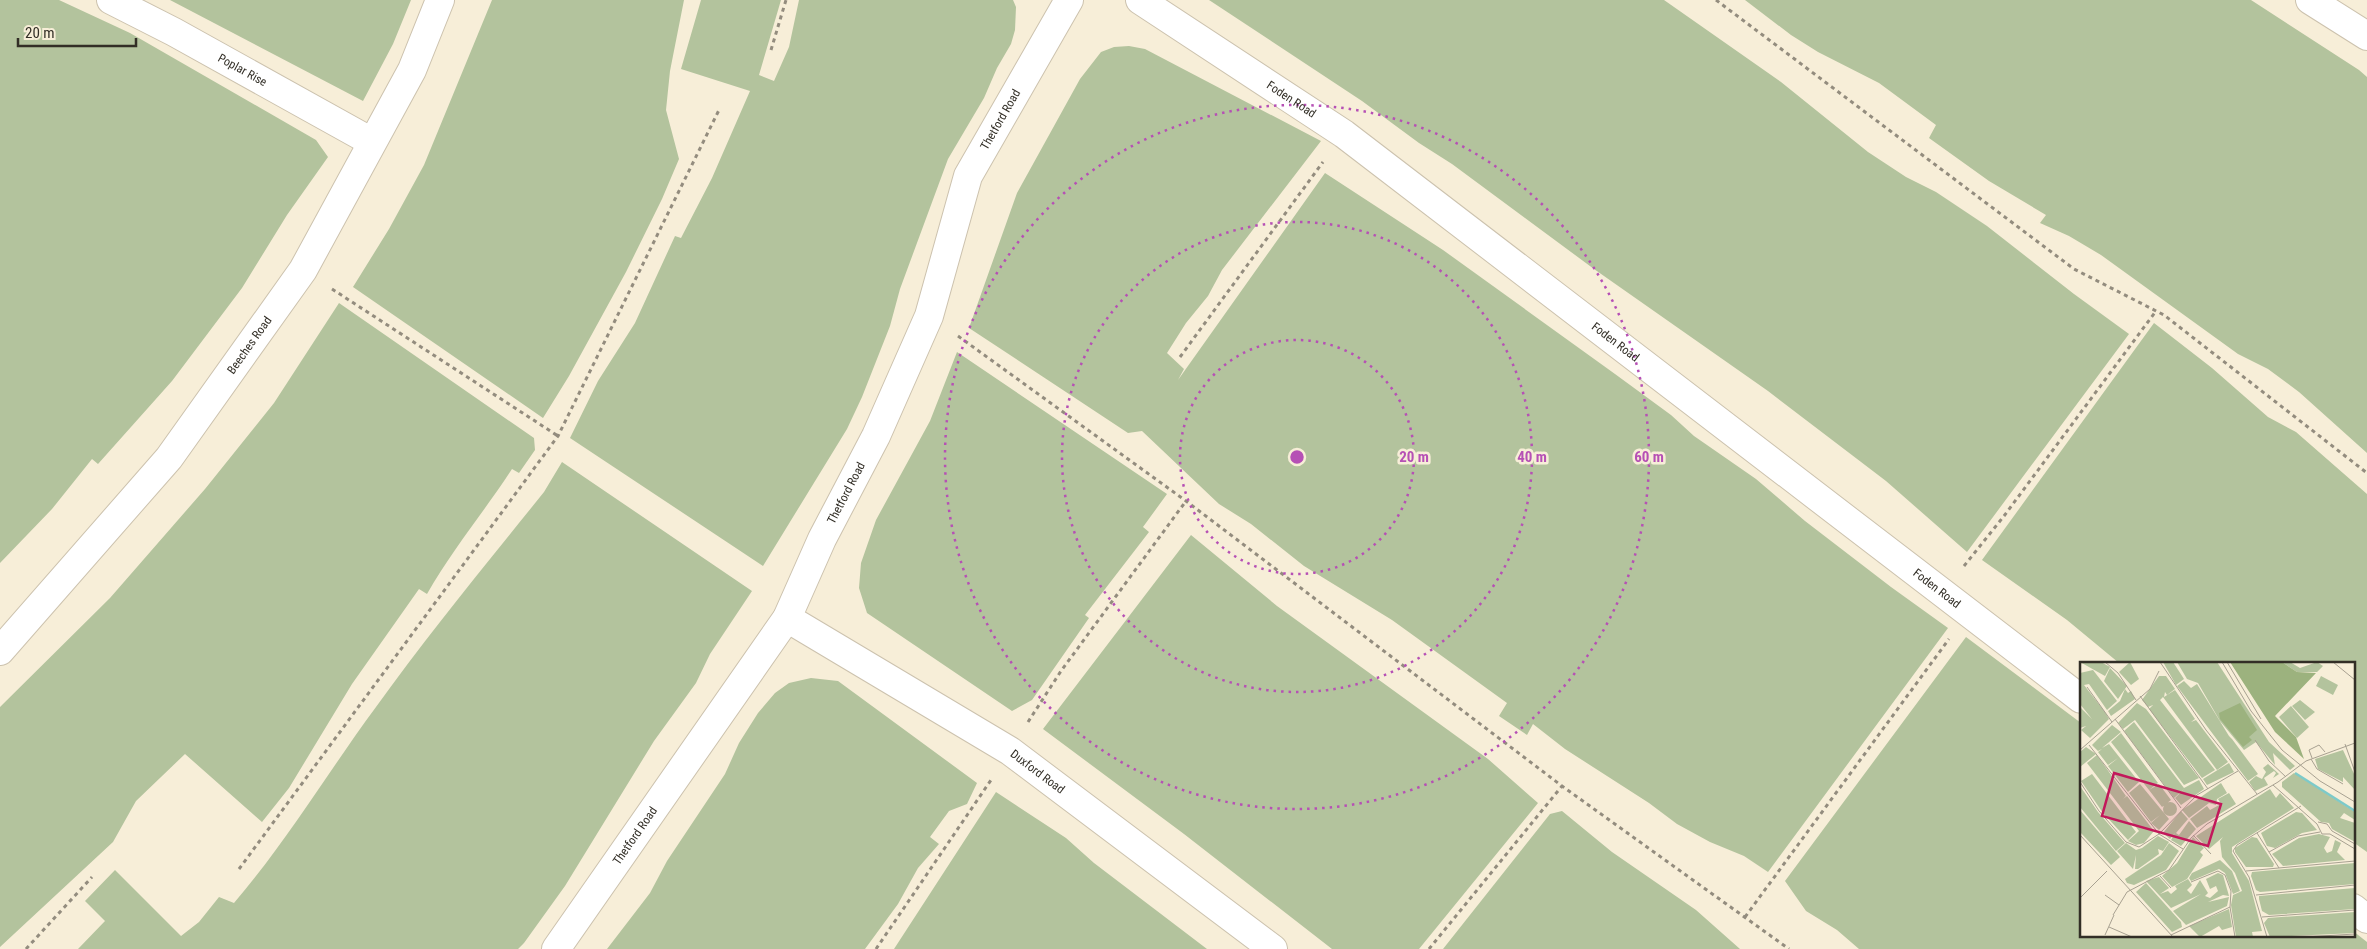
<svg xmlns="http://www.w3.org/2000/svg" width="2367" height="949" font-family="'Roboto Condensed',sans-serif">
	<rect width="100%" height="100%" fill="#f7eed8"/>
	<path fill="#b3c39d" d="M0,0h59l71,33 186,107 12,17 -41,58 -45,73 -70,93 -74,83 -6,-5 -40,50 -52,54z
		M170,0h241l-18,44 -30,57z
		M492,0h192l-14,71 -4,39 13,49 -17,40 -36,73 -57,104 -26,42 -190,-131 36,-58 35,-64z
		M701,0h80l-22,75 15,6 15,-34 10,-47h214l3,7 -1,23 -4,14 -14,24 -13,30 -36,61 -48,130 -10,37 -28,71 -15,32 -84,137 -193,-128 28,-57 37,-58 40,-87 6,2 31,-60 38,-87 -69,-22z
		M1209,0h455l117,82 87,70 38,25 30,15 51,34 87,68 55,40 -162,218 -81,-71 -118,-90 -174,-122 -142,-105 -33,-21 -57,-42z
		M1745,0h506l108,70 8,7v376l-68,-61 -31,-23 -30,-15 -137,-99 -32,-19 -29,-13 6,-8 -57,-34 -60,-43 7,-13 -57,-42 -61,-31 -27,-17z
		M1129,46l16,3 176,92 -99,129 -14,26 -22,27 -19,30 17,16 -6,11 147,-207 118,77 172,124 56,41 23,21 62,43 49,42 86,66 57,41 -180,244 -24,-16 -34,-14 -33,-18 -28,-21 -84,-54 -32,-25 -6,11 -28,-19 8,-13 -115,-83 -88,-54 -53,-42 -32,-20 -77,-73 -14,2 -159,-105 48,-135 63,-114 21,-27 13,-5z
		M339,303l195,135 1,12 -16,23 -7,-4c-28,43 -60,81 -85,125l-8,-5 -67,95 -63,104 -27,34 -77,-68 -49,47 -23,41 -113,105v-240l110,-109 95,-109 69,-86z
		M2154,323l58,45 56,49 28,15 71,62v358l-14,-10v-179h-234l-52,-43 -85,-60z
		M957,352l210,142 -24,33 6,5 -64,83 4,3 -57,82 -20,11 -145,-98 -8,-25 2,-25 15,-43 54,-99z
		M562,462l190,129 -42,63 -14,29 -42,58 -89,145 -41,57 -6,6h-440l27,-28 -20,-20 30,-31 66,66 18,-14 20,-25 15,6c53,-62 94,-131 142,-196 53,-74 111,-144 168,-215z
		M1191,535l86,71 211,153 50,44 -119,146h-87l-148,-115 -141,-105z
		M1966,637l115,86v212h272v-4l14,11v7h-508l-22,-19 -31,-19 -21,-30z
		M811,678l27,3 139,102 -10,21 -18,7 -19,26 9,7 -21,24 -20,36 -33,45h-258l43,-56 17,-32 58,-87 14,-31 19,-30 17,-20 14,-10z
		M996,792l70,46 28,25 113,86h-313z
		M1562,811l50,41 84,58 44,39h-297l107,-135z"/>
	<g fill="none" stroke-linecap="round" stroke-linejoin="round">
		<g stroke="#ccc2ae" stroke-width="30">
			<g id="street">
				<path id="s1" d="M111,0l63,32 198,110"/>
				<path id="s2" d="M1140,0l204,134 737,565"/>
				<path d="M2310,0l57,36"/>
				<path id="s3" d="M787,618l223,133 263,198"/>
				<path id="s4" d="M0,651l169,-193 134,-188 109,-200 28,-70"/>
				<path d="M2353,908l14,11"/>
				<path id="s5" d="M556,949l231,-331 35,-79 54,-103 53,-120 39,-140 101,-176"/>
			</g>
		</g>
		<path stroke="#938c7e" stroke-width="3" stroke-dasharray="4 4" stroke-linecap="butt" d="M1716,0l358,269 90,46 203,158
			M771,50l15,-50
			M332,289l226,147
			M958,336l228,165 376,285 227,163
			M1180,357l143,-195
			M1964,566l40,-50 152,-205
			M1028,722l33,-51 125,-170
			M239,869l319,-433 162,-328
			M1745,917l204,-278
			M26,949l66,-72
			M876,949l115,-169
			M1429,949l133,-163"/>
		<use href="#street" stroke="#fff" stroke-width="28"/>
	</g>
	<g fill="none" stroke="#b650b5" stroke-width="2.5" stroke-dasharray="2.5 5">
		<circle cx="1297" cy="457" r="117"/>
		<circle cx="1297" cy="457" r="235"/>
		<circle cx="1297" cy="457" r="352"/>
	</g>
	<g text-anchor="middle" stroke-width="5" stroke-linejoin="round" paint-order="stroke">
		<g font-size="12" fill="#322e26" stroke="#f7eed8">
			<text dy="4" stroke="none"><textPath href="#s1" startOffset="149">Poplar Rise</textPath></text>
			<text dy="4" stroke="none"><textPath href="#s2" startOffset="181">Foden Road</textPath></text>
			<text dy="4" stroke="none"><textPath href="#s5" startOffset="948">Thetford Road</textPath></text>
			<text dy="4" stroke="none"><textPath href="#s2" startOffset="586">Foden Road</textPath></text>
			<text dy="4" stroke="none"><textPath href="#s4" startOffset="395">Beeches Road</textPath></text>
			<text dy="4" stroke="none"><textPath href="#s5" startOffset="542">Thetford Road</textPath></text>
			<text dy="4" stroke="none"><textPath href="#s2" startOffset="991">Foden Road</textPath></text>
			<text dy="4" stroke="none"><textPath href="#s3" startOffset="294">Duxford Road</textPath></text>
			<text dy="4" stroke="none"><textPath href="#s5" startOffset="138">Thetford Road</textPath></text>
		</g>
	</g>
	<g transform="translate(2080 662)">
		<rect width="275" height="275" fill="#f7eed8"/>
		<path d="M0,0h21l9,5 -5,9zM50,0l9,17 -8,6 -12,-13zM83,0h10l11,17 -8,6zM97,0h40l52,80 26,24 -5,4 -17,-17 2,12 -19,-23 -12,8 -24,-29 -22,-38 -11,-4zM202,0h8l10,6 17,-6 6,4 -6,6h-20zM30,6l17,18 -9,13 -14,-18zM13,8l24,31 -10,9 -18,-26 -5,1 21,27 -12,10 12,-10 4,7 -19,19 -9,-8 5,-4 -6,2v-21l12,12 -12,-15v-31zM79,14h7l9,13 -8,6 -2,-3 -1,5 11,-7 20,29 -4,3 5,-2 32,42 -11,8 -54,-73 -3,3 55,70 -13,8 -53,-69 4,-4 -5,2 -6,-7zM241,14l17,9 -5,10 -17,-9zM104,19l7,7 6,-4 32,52 -7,6 7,-6 3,3 26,35 -10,7 -71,-95zM45,27l3,4 3,-2 4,8 -24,17 -3,-5 12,-10zM220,38l15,12 -10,8 -13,-14zM57,41l9,6 53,69 -15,7 -49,-65 -12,9 -5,-6zM211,44l18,21 -12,11 -18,-21zM54,60l50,66 15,-8 5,9 -23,16 -6,-7 9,-9 -10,9 -50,-67zM32,63l9,7 -19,16 7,-4 30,38 -11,10 -20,-26 10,-8 -10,7 -10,-13 4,-3 -4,2 -6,-6zM41,71l37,50 -9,7 -38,-48zM6,85l10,7 -16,13v-15zM263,88l12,26v14l-12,-13v5l-25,-13 -3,-10zM17,93l29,41 -3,3 4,-3 27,35 -10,12 -8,2 -8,-4 11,-10 -52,-68zM149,101l5,9 -27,13 -4,-6zM188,102l11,10 -6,4 3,-5 -2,-2 -10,7 4,7 -13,6 -6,-9 7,-6 6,3 4,-7 -3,-4zM214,111l61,39v8l-11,-7 -4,5 15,5v19l-23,-13 -3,-6 -8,-1 -39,-35v-5zM12,112l44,58 -8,8 -25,-27 -22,-32zM141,121l6,10 -10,6 -1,6 -7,-2 -20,15 -7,-8zM60,122l29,35 -10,11 -8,-7 9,-8 -9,7 -22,-29zM79,122l12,16 -9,7 -13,-17zM0,124l18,26 27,31 -9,8 -36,-44zM190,127l6,9 4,-5 14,15 -62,39v6l17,28 13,50 -10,1 1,5h-17l-5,-32 2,-10 9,-4 -7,-18 -13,-16 -2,-16 3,-4 -14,12 -13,-13zM149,131l7,11 -39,24 -7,-9 17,-13 3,4 11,-6 -3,-5zM83 147a7 7 0 1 1 14 0a7 7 0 1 1-14 0ZM0,148l40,47 -9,8 -31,-33zM101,149l7,8 -12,14 3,2 10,-14 7,8 -15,17 -10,-6 4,-7 -5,6 -7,-6zM216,150l6,1 15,17 -15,3 -27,15 -8,-2 -6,-13zM239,172l11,3 -6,11 3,5 5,-2 3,-11 6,3 -4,9 8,8 -62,6 -11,-12 27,-16zM78,174l11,6 -6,9 -5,-2 1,5 -21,15h-3l1,-14 -3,14 -16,-18 9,-8 10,7 6,-2zM113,175l11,11 -4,4 3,3 -16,24 -15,8 -10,-11 15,-13zM172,175l5,1 17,26 -1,3h-27l-11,-15v-4zM89,181l10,8 -13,19 -32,15 -7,-2 -2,-4 36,-24zM140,198l12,11 8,20 -7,3 -8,-21 -6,-4 -28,12 -2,-3 3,-5zM275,201v21l-95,8 -4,-2 -5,-14 1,-4zM138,211l5,2 6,21 -6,-1 -15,7 21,-5 -2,9 -41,19 -13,-14 28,-17 -30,14 -25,-27 13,-4 10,11 -9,6 8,-3 3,3 6,-5 -2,-3 13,-7 4,6 -5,5 4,4 9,-14 8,13 -3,3 5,2 8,-7 -2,-5 -6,3 -4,-10zM66,221l35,39 1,5 -10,5 -36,-40zM275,226v21l-86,6 -7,-4 -3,-12v-3zM149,247l3,18 -10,3 -3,-4 -19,11 -11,-11zM275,250v21l-85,4 -6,-14 4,-5z" fill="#b3c39d"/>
		<path d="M150,0h52l15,10 19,1 -41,43 21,21 8,22 -29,-27zM160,41l17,27 -8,7 3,3 -9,7 -23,-28 -1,-6z" fill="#9cb27e"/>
		<path fill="none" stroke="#7dcac9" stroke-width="2.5" d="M215,111l60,38"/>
		<path fill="none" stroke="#a8a191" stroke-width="1" d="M25,0l13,11 18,27M80,0l46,68 51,64M142,0l29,49 31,39 38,31 35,21M147,0l34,57M253,0l22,18M7,25l25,35M60,34l68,93M35,57l66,89M175,78l14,21 17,16M265,82l10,28M9,83l70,89 24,15M0,88l70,-61 9,-18M232,96l-3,-8 10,-5 6,7M231,97l6,10 26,15M0,120l19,29 27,31 13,5 20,-13 38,-39 41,-24M193,123l44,39 5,10h8l25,15M238,160l9,2 5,7 23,13M177,171l22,35M0,173l93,102M113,173l18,19M189,190l29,-16 22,-4M166,209l109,-10M80,214l11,12M111,220l27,-11 7,4 6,16 -1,16 5,30M25,233l14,10M176,233l99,-10M0,236l27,-27M33,253l14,-23 42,-22 22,-32 16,-14 71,-42 28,-21 49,-18M182,255l93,-7M29,265l23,10M25,273l9,-20M91,273l59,-28M187,275l-18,-60 -16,-26 4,-6 64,-39M225,275l50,-3"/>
		<path fill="#c2185b" fill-opacity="0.15" stroke="#c2185b" stroke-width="2.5" d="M34,111l107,31 -13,42 -106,-30z"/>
		<rect width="275" height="275" fill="none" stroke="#322e26" stroke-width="2.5"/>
	</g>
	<circle cx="1297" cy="457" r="8" fill="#b650b5" stroke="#f7eed8" stroke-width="2.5"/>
	<g font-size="15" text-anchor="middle" font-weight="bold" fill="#b650b5" stroke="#f7eed8" stroke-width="5" stroke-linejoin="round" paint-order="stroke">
		<text x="1414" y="462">20 m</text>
		<text x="1532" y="462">40 m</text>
		<text x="1649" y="462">60 m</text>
	</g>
	<path d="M18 38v8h118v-8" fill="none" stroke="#322e26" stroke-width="2.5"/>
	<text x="25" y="38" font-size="15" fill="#322e26" stroke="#f7eed8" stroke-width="4" paint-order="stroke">20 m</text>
</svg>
